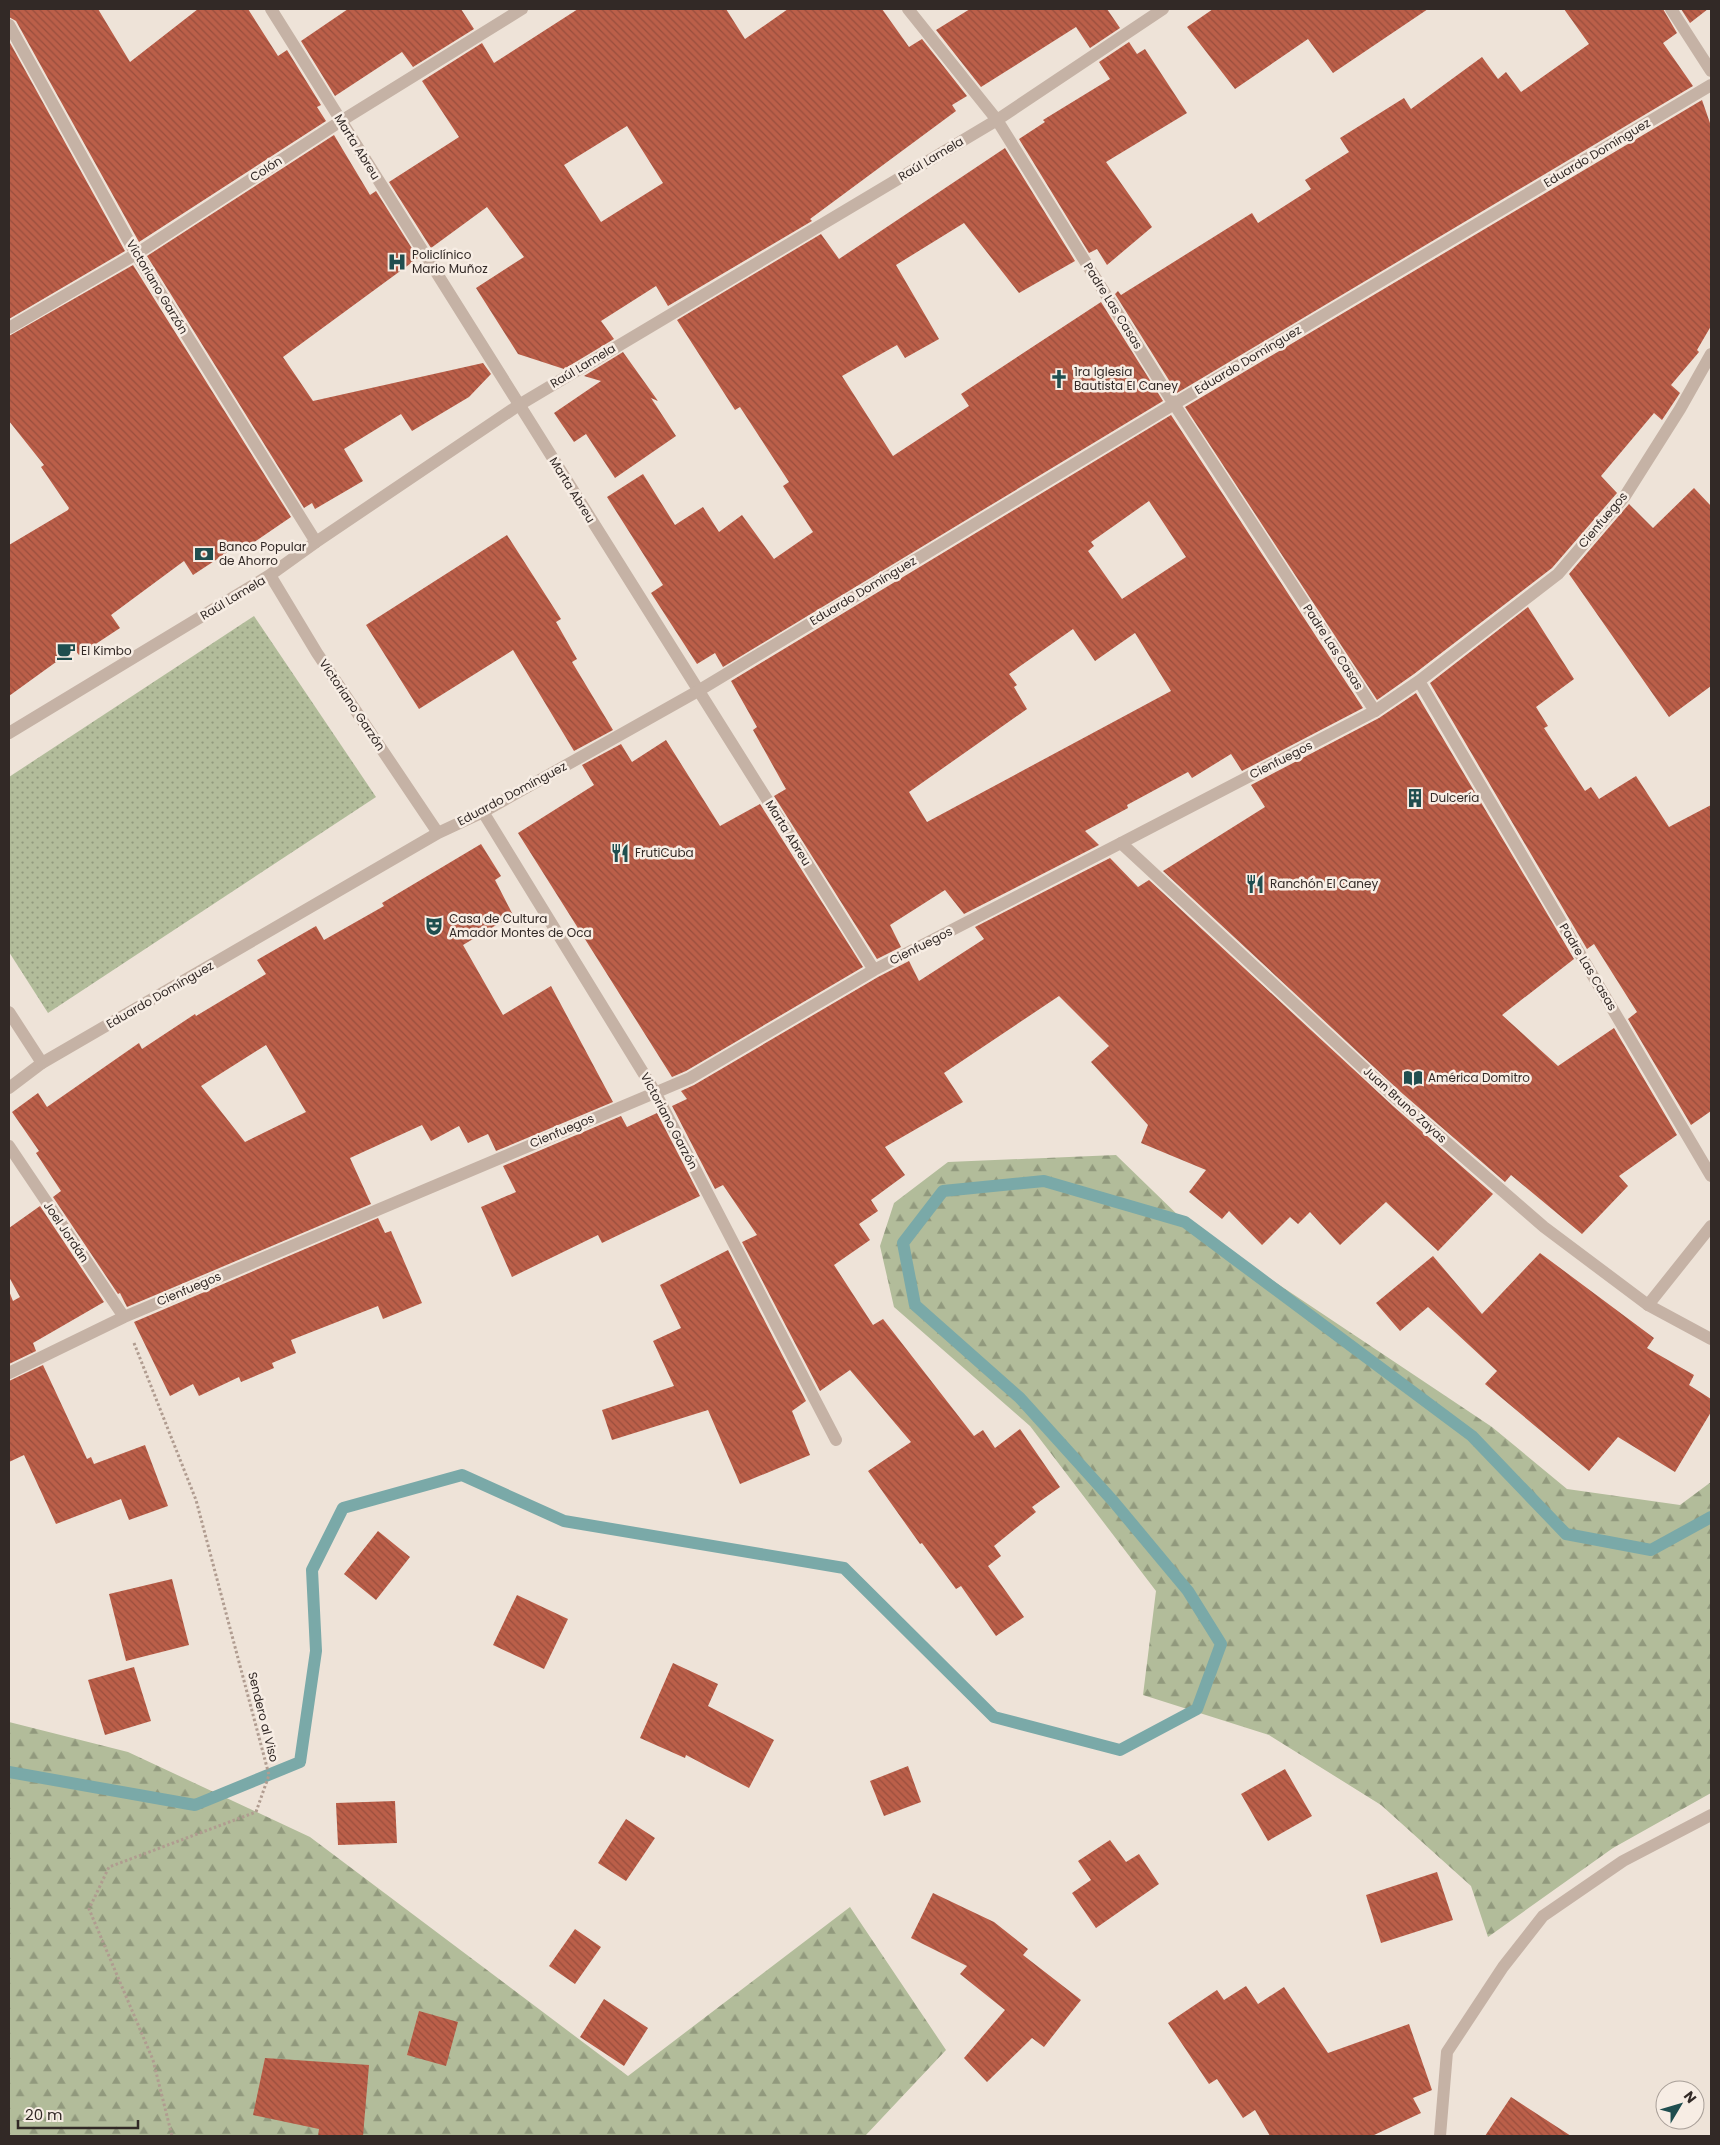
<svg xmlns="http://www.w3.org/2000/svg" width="1720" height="2145" font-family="Poppins,sans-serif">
	<defs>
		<pattern id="forest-firs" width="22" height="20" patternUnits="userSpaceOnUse" patternTransform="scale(1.25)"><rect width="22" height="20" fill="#b2bc9a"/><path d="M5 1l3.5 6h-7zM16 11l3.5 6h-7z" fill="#91997d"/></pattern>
		<pattern id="park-dots" width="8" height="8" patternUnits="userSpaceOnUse" patternTransform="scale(1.25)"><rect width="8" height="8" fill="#b2bc9a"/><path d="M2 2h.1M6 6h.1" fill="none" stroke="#91997d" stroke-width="1.8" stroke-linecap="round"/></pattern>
		<pattern id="building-back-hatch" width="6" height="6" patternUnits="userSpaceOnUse" patternTransform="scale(1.25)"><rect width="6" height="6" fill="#bb5f49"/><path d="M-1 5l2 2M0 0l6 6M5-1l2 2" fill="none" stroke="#994e3d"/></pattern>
	</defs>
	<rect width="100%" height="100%" fill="#eee3d8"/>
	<path fill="url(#forest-firs)" d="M1116,1155l69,67 307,205 75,62 113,16 31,-23v311l-98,55 -125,89 -17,-51 -90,-81 -112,-70 -126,-40 13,-104 -126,-165 -136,-119 -14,-61 14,-43 54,-41z
		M9,1722l119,30 182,85 318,239 222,-169 96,143 -81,86h-856z"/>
	<path fill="url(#park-dots)" d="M254,616l122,181 -328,216 -39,-61v-175z"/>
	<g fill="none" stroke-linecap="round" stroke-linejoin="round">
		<path stroke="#7aa9a8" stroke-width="12" d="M9,1772l186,33 105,-43 16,-111 -4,-81 31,-62 119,-33 102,46 280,47 150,149 126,33 77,-41 24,-65 -33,-53 -75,-90 -93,-103 -105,-93 -12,-62 40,-52 101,-10 141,41 287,214 94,98 85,16 60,-33"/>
	</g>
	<path fill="url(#building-back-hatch)" fill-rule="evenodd" d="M9,9h89l32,53 68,-53h50l30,47 9,-6 34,55 -4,2 9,14 -187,121 -123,-221 -7,-4z
		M348,9h113l13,20 -61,38 -11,-15 -67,44 -34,-55z
		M578,9h148l19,30 43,-30h94l27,38 13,-8 45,57 -15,9 4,6 -146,108 2,2 -144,85 -12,-20 -55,35 13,18 -50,30 -46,-15 -42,-66 48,-31 -37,-50 -56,41 -42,-66 70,-45 -37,-56 60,-38 12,20zM627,126l36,57 -62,39 -37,-57z
		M970,9h137l13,19 -30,20 -14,-21 -95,60 -45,-57z
		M1213,9h215l-95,64 -25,-34 -73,50 -48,-62z
		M1564,9h99l14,24 -14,10 30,43 -516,307 -62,-99 3,-3 3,4 131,-82 6,10 53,-34 -6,-9 44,-28 -9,-14 64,-40 7,11 71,-52 16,22 8,-7 15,20 68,-48z
		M1681,9h27l-18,14z
		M9,41l116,210 -116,68z
		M1129,42l8,12 8,-5 42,64 -81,49 46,65 -45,38 -10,-16 -8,4 -70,-114 26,-17 -2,-2 67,-41 -11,-17z
		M1702,100l9,26v200l-14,24 2,2 -28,33 9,8 -18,27 -8,-7 -53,63 16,17 -65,75 -138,106 -37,26 -192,-293z
		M334,135l36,60 6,-4 42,67 -135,99 30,44 170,-38 8,11 -22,23 -57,34 -11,-17 -57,35 19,32 -48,28 -3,-6 -8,5 -157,-252z
		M1005,148l70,113 -56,32 -55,-70 -68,42 43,74 -34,19 -8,-13 -55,31 51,80 76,-50 -8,-12 140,-92 62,99 -440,266 -8,-14 -18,11 -46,-71 12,-8 -56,-88 36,-23 32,51 28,-18 16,25 23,-17 32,44 39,-27 -30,-46 6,-4 -49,-75 -5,3 -58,-90 144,-86 18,25z
		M133,265l158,252 -50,34 -4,-5 -44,29 -9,-14 -73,54 9,13 -41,27 -5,-6 -65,47v-151l59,-35 1,-2 -28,-41 3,-2 -35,-44v-85z
		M623,352l35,49 -7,-3 25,38 -61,42 -29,-44 -12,8 -20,-29 47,-32 -17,-5z
		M1171,415l192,293 -121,63 -11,-17 -39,24 -4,-6 -61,33 1,3 -43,23 14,14 -135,69 -19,-24 -55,35 11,22 -24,12 -103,-163 12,-7 -33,-59 4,-3 -26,-46zM1149,501l37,56 -64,42 -34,-48 6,-5 -3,-4zM1073,629l22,32 40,-28 36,58 -244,131 -18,-30 118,-83 -13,-22 3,-2 -8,-11z
		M1694,488l17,18v180l-42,31 -100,-143 60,-70 24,24z
		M507,535l54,84 -5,3 21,37 -5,3 41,68 -39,21 -61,-101 -94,59 -53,-84z
		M1528,607l46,72 -38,28 12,19 -4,2 41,63 6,-4 8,12 37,-23 33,51 42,-22v306l-20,14 -63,-106 9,-7 -43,-68 -7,5 -157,-266z
		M1416,693l158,266 -72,56 56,51 56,-38 63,107 -58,41 9,10 -46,48 -71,-59 -6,7 -102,-88 -240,-223 102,-64 -14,-22 128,-67z
		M666,740l54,86 40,-22 103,163 -177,104 -14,6 -154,-244 76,-48 -12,-20 39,-21 11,18z
		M481,844l20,32 -6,4 18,35 -50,30 40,70 48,-29 62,116 -117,49 -8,-17 -20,9 -9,-17 -28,15 -9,-16 -72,33 21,46 -244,103 -7,-14 -2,1 -65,-97 8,-6 -25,-38 3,-2 -27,-39 26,-19 9,14 92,-64 3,6 53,-35 1,2 70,-42 -9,-14 59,-34 8,14 60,-34 -2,-3zM266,1045l40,67 -61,30 -44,-56z
		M1110,858l28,29 11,-7 244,226 100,88 -55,57 -52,-49 -46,43 -30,-33 -12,12 -8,-7 -28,28 -33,-34 -7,8 -33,-27 17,-22 -65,-27 7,-18 -57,-63 18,-16 -50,-50 -115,77 19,29 -78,45 20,28 -34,25 7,11 -19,13 11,16 -36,25 39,60 10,-6 91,117 9,-6 12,18 25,-19 40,58 -28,20 4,5 -42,34 7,10 -13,10 36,51 -28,19 -35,-50 -5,3 -34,-46 -2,1 -52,-73 43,-29 -61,-72 -30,21 -78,-149 15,-7 -34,-50 -8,4 -43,-83 15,-7 -6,-8 13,-6 184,-108 31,-16 10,20 65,-42 -9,-12z
		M657,1113l43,83 -98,47 -4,-8 -86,42 -31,-70 35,-15 -13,-26 118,-50 6,11z
		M40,1206l64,96 -71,41 3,8 -27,13v-73l4,10 7,-4 -11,-20v-49z
		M378,1218l7,15 6,-2 31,72 -39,16 -5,-13 -87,34 5,13 -24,10 2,5 -33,14 -2,-5 -40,19 -6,-12 -23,12 -36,-74z
		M728,1250l78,151 -14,10 18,44 -70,29 -32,-74 -96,30 -10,-30 72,-24 -21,-45 28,-13 -21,-43z
		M1540,1253l114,85 -7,10 47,27 -5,10 22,14v13l-36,60 -57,-35 -29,34 -104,-87 12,-13 -69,-64 -28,24 -24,-28 57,-47 49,58z
		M43,1365l44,94 4,-2 3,7 51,-19 23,61 -39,14 -8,-21 -65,25 -32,-69 -15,7v-81z
		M378,1531l32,26 -34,43 -32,-26z
		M172,1579l17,66 -63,16 -17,-67z
		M517,1595l51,24 -24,50 -51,-24z
		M673,1663l45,21 -10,22 66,34 -25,48 -63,-33 -1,3 -45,-20z
		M134,1667l17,54 -46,14 -17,-55z
		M908,1766l13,36 -37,14 -14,-35z
		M1285,1769l27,47 -44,25 -27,-47z
		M395,1801l2,42 -59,2 -2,-42z
		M626,1819l29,19 -29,43 -28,-18z
		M1110,1840l16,22 13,-8 20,30 -63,44 -24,-35 19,-13 -13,-19z
		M1437,1872l16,48 -72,23 -15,-48z
		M933,1893l61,29 34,27 -5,6 58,45 -37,47 -12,-9 -45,44 -23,-24 41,-48 -45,-36 7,-8 -56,-28z
		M575,1929l26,18 -26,37 -26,-18z
		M1246,1986l12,18 26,-17 44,66 81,-29 23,66 -19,8 8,15 -49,23h-102l-15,-26 -12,8 -26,-39 -8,5 -41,-61 49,-33 7,10z
		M604,1999l44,29 -24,38 -44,-29z
		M419,2011l39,11 -12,44 -39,-11z
		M265,2058l104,7 -6,71h-45l1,-7 -66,-14z
		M1511,2097l60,39h-86z"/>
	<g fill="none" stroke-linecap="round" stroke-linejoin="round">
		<path stroke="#b09c90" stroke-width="3" stroke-dasharray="2.5 2.5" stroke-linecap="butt" d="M134,1343l62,157 73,275 -13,37 -147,55 -20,42 64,151 19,76"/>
		<path stroke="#c5b2a5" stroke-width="12" d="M271,9l603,961
			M1671,9l40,62
			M9,25l127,229 180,288
			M9,328l127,-74 205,-133 181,-112
			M1174,404l537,-319
			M1419,681l292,495
			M1375,711l44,-30 139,-107 67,-78 55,-87 31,-55
			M483,812l172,280 181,348
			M9,1088l33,-25
			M9,1146l115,171
			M1648,1305l63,-79
			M9,1373l115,-56 566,-239 184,-108 247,-127
			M1440,2136l7,-84 56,-85 40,-51 80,-55 88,-46"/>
		<path stroke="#c5b2a5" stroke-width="12" d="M908,9l89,111 177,284 201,307 -254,132 277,257 146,127 104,78 63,34
			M270,575l47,78 121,180
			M9,733l261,-158 46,-33 203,-137 478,-285 166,-111
			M9,1012l33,51 396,-230 45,-21 215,-121 476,-287"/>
	</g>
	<defs>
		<g id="hospital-bare" transform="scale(1.5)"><path d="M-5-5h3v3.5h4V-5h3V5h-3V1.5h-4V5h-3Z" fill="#1f4e4f" stroke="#f7ede4" stroke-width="2.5" paint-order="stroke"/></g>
		<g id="church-bare" transform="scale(1.5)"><path d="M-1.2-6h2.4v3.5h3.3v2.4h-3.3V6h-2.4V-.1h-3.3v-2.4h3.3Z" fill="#1f4e4f" stroke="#f7ede4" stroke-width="2.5" paint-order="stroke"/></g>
		<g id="bank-bare" transform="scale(1.5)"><path d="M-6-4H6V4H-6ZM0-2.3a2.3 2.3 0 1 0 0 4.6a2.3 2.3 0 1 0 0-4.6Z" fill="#1f4e4f" stroke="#f7ede4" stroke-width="2.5" paint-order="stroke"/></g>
		<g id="cafe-bare" transform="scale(1.5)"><path d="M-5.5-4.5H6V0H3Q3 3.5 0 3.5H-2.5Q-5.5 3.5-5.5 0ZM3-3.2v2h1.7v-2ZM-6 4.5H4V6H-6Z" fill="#1f4e4f" stroke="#f7ede4" stroke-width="2.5" paint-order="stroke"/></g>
		<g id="building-bare" transform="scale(1.5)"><path d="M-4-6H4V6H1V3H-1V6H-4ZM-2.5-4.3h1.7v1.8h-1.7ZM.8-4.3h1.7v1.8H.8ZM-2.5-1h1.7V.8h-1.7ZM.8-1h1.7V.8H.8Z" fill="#1f4e4f" stroke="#f7ede4" stroke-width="2.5" paint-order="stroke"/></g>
		<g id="restaurant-bare" transform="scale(1.5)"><path d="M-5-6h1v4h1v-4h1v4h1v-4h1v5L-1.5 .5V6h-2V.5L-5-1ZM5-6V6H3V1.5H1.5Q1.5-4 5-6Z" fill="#1f4e4f" stroke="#f7ede4" stroke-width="2.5" paint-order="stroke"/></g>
		<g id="theatre-bare" transform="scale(1.5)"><path d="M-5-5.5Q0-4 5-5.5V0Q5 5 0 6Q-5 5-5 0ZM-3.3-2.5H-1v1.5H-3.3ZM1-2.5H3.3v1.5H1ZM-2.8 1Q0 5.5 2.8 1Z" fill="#1f4e4f" stroke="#f7ede4" stroke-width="2.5" paint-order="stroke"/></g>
		<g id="library-bare" transform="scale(1.5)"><path d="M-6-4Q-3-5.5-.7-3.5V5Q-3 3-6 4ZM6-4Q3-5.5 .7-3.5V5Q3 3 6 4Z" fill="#1f4e4f" stroke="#f7ede4" stroke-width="2.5" paint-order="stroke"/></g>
	</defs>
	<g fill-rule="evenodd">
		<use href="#hospital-bare" x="397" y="262"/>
		<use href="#church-bare" x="1059" y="379"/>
		<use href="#bank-bare" x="204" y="554"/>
		<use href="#cafe-bare" x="66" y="651"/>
		<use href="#building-bare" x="1415" y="798"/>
		<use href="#restaurant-bare" x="620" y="853"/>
		<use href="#restaurant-bare" x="1255" y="884"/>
		<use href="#theatre-bare" x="434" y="926"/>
		<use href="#library-bare" x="1413" y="1078"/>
	</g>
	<g text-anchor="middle" stroke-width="5" stroke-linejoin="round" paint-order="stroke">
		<g font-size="12" fill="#322926" stroke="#f7ede4">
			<text transform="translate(357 147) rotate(58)" y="4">Marta Abreu</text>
			<text transform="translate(1597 153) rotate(-31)" y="4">Eduardo Domínguez</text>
			<text transform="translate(931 159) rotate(-31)" y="4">Raúl Lamela</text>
			<text transform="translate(266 169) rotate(-33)" y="4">Colón</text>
			<text transform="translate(157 287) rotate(59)" y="4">Victoriano Garzón</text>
			<text transform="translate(1113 306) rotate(58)" y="4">Padre Las Casas</text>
			<text transform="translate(1248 360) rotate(-31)" y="4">Eduardo Domínguez</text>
			<text transform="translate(583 366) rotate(-31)" y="4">Raúl Lamela</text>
			<text transform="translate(572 490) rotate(58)" y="4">Marta Abreu</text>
			<text transform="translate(1603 520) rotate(-50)" y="4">Cienfuegos</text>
			<text transform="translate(863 591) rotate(-31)" y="4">Eduardo Domínguez</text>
			<text transform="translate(233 598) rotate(-31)" y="4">Raúl Lamela</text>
			<text transform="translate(1333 647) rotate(57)" y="4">Padre Las Casas</text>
			<text transform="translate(352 705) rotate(56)" y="4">Victoriano Garzón</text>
			<text transform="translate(1281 760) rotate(-27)" y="4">Cienfuegos</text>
			<text transform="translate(512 794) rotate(-28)" y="4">Eduardo Domínguez</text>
			<text transform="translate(788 833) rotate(58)" y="4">Marta Abreu</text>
			<text transform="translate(921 946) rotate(-27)" y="4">Cienfuegos</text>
			<text transform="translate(1588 967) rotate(59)" y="4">Padre Las Casas</text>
			<text transform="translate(160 995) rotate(-30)" y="4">Eduardo Domínguez</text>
			<text transform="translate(1405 1105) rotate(42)" y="4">Juan Bruno Zayas</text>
			<text transform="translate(669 1121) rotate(62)" y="4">Victoriano Garzón</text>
			<text transform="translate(562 1131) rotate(-23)" y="4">Cienfuegos</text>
			<text transform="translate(66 1232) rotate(56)" y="4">Joel Jordán</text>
			<text transform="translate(189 1289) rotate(-23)" y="4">Cienfuegos</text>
			<text transform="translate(263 1717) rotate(76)" y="4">Sendero al Viso</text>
		</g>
		<g font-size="12" fill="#322926" stroke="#f7ede4" text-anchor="start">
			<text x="412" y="259">Policlínico<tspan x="412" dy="14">Mario Muñoz</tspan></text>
			<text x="1074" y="376">1ra Iglesia<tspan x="1074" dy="14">Bautista El Caney</tspan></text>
			<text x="219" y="551">Banco Popular<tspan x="219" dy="14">de Ahorro</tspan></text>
			<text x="81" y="655">El Kimbo</text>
			<text x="1430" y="802">Dulcería</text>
			<text x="635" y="857">FrutiCuba</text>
			<text x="1270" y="888">Ranchón El Caney</text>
			<text x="449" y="923">Casa de Cultura<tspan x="449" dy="14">Amador Montes de Oca</tspan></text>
			<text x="1428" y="1082">América Domitro</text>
		</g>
	</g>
	<rect width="1720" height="2145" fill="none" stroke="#322926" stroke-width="20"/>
	<g transform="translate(1680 2105) rotate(52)"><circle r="24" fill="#f7ede4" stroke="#a89f98"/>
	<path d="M0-4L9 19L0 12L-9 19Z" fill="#1f4e4f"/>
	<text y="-8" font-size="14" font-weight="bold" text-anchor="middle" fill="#322926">N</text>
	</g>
	<path d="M18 2120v8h120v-8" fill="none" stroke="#322926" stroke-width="2.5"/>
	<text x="25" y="2120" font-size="15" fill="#322926" stroke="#f7ede4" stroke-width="4" paint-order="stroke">20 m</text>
</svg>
